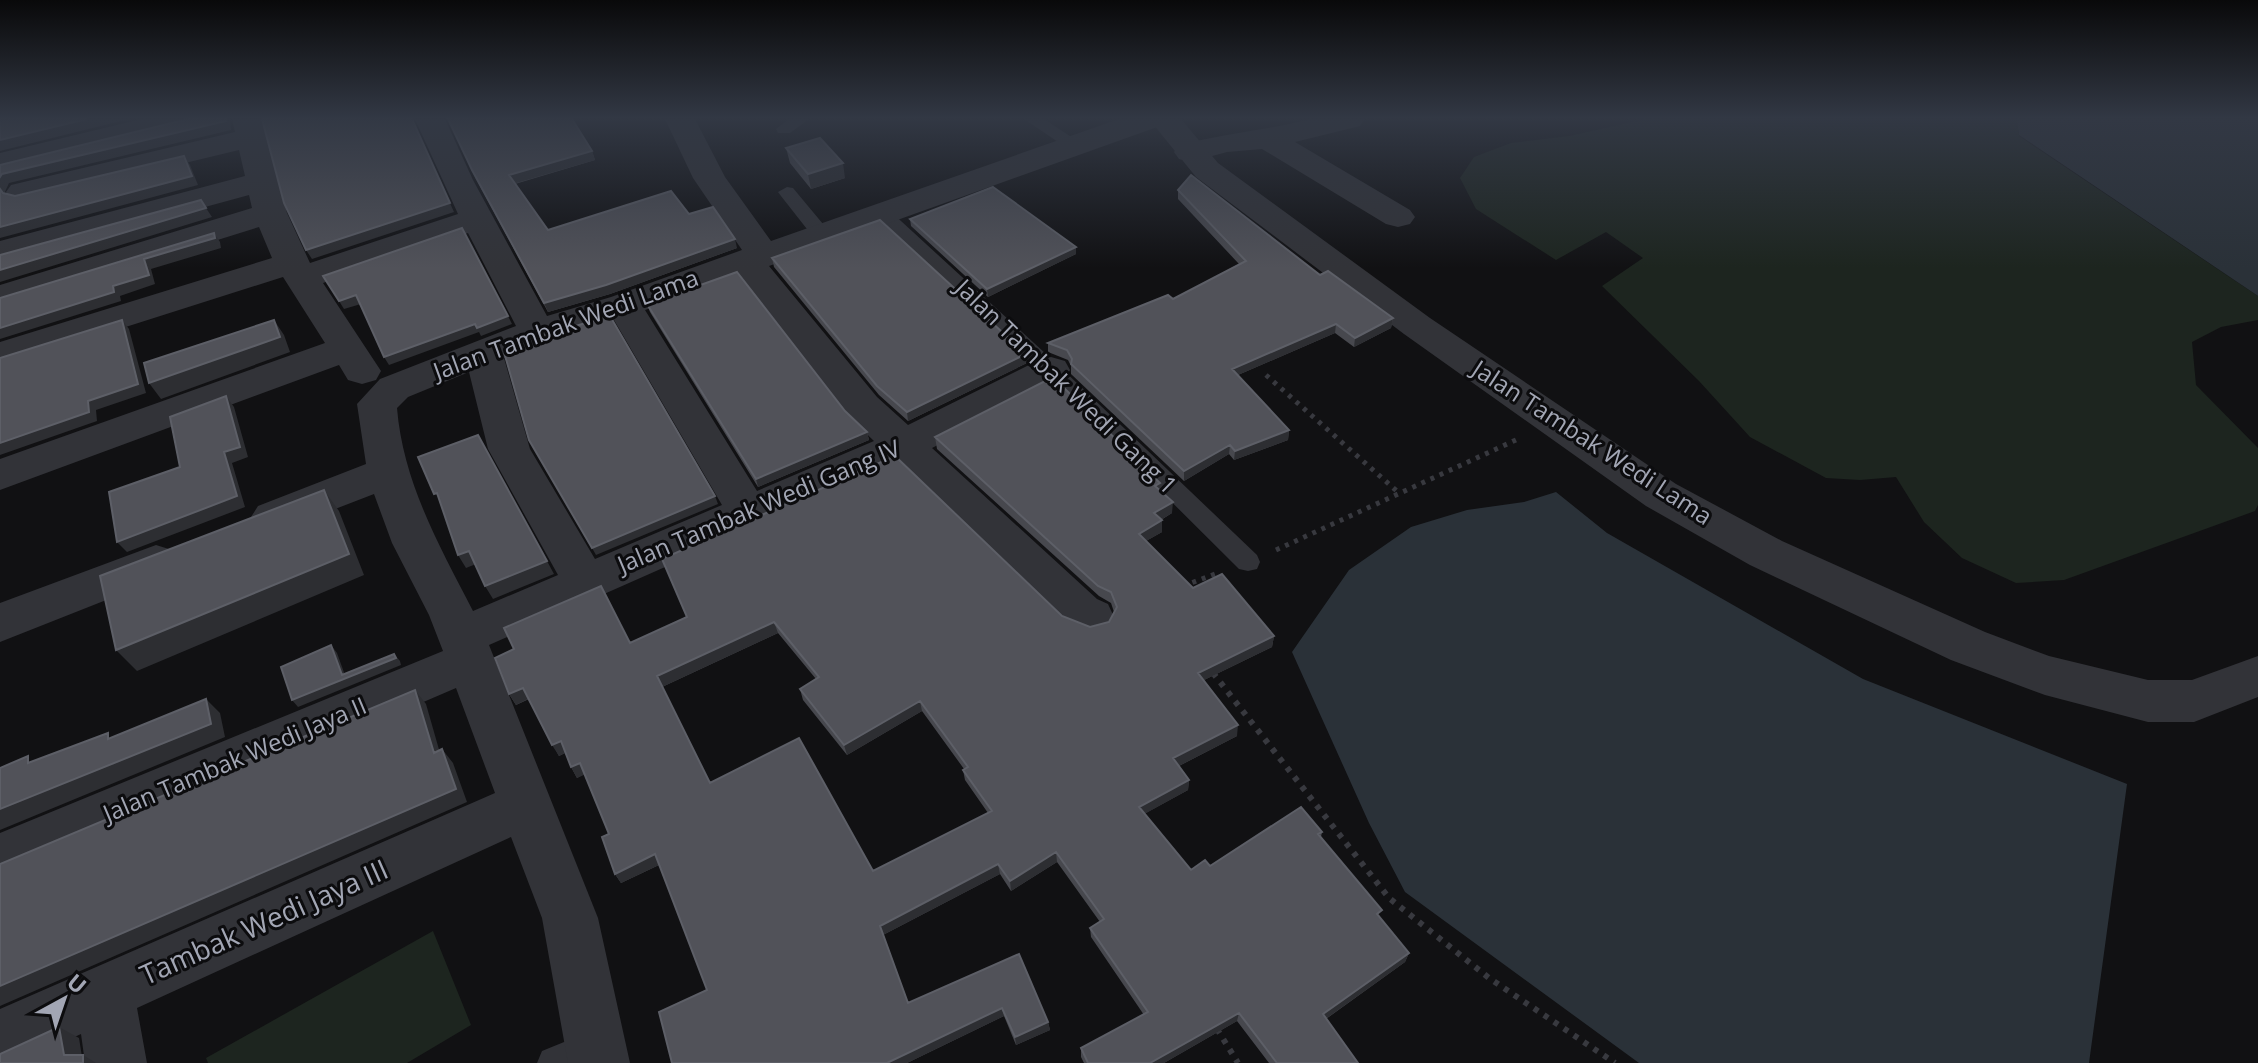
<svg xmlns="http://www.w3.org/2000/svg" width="2258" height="1063" font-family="'Open Sans',sans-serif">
	<rect width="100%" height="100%" fill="#111113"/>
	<path fill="#1d251f" d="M1646,119h371l2,17 239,160v24l-37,7 -29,15 4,43 62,63v57l-3,6 -191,69 -48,3 -54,-25 -38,-36 -28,-45 -36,3 -34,-2 -76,-41 -51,-56 -97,-95 41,-28 -37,-26 -50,28 -80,-51 -16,-31 14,-21 37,-14 58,-7z
		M433,931l38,94 -64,38h-199l-2,-5z"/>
	<path fill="#2a3138" d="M2017,119h241v177l-239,-161z
		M1556,492l51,41 256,146 264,105 -38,279h-450l-234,-171 -36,-69 -77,-171 57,-82 62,-43 56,-17 57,-8z"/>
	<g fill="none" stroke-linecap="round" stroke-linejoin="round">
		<path stroke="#38393f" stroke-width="5" stroke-dasharray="4 6" stroke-linecap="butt" d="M1266,375l133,118
			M1276,550l242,-111
			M1183,586l32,-12
			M1211,671l3,4"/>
		<path stroke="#38393f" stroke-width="6" stroke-dasharray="5 7" stroke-linecap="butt" d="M1213,673l176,225 100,80 126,85
			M1217,1029l21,34"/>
		<path fill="#323338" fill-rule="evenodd" d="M789,119h20l-19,14h-12l-2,-4z
			M1024,119h20l38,25 -9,5 -6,-1z
			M787,187l6,1 35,42 2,4 -2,4h-14l-33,-42 -3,-4z
			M882,208l7,2 169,155 199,190 3,7 -3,7 -9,2 -9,-2 -195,-194 -169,-157 -2,-4 2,-4z
			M596,1029l12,5 5,12 -5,12 -13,5h-58l5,-12z"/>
		<path fill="#323338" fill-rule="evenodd" d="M142,119h54l-4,7 -192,47v-20z
			M232,119h30l25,94 23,50 148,-49 -43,-95h30l28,61 74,136 64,-19 131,-47 -49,-72 -28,-59h30l30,58 46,64 348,-122h45l-4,7 -391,140 108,131 31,28 129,-64 14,-4 14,4 5,9 -5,9 -133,69 165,151 11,5 6,13 -6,13 -17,5 -26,-10 -167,-161 -409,181 109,273 32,145h-62l-26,-145 -31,-81 -374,171 10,55h-62l-4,-29 -64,29h-17v-54l495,-216 -39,-105 -456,196v-51l443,-182 -14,-36 -37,-72 -18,-49 -101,39 -15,-5 -7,-11 7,-11 108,-42 -9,-60 23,-25 136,-53 -48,-93 -145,50 58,88 -5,9 -14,4 -14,-4 -9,-15 -339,125v-31l325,-116 -42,-66 -283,90v-25l272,-84 -13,-31 -259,81v-23l252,-77 -3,-13 -249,68v-22l245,-65 -6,-26 -216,52 -12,-3 -5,-7 5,-7 224,-53zM740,276l109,141 25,24 -117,50 -112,-181zM614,320l108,185 -127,54 -65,-110 -26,-91 46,-19zM469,372l19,77 70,126 -85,36c-34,-66 -70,-129 -76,-203l11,-11z
			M1311,119h53l-4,7 -65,16 115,68 5,7 -5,7 -12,3 -12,-3 -124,-75 -35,3 -37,10 -11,-3 -5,-7 5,-7c44,-11 88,-15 132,-26z
			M156,545l16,5 6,12 -6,12 -172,68v-39z"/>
		<path fill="#323338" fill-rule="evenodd" d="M1149,119h32l37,44 212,155 246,166 106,57 203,91 64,24 99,24h44l66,-24v41l-64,25h-46l-103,-27 -94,-35 -201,-95 -104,-59 -242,-172 -208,-157z"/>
	</g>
	<path fill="#47484e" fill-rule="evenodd" d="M448,119l125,3 19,29 3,9 -80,24 33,46 141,-16 48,34 -127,46 -62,18 -72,-133z
		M786,148l59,30 -34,11 -21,-26z
		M1178,190l215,128 -2,10 -37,19 -19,-14 -97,42 51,55 -1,10 -54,20 -5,-6 -45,27 -113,-107v-8l-3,-6 -20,-8v-9l125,-44 66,-35 -61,-65z
		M910,219l166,35 -88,43 -77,-71z
		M772,258l255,105 -119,58 -29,-26 -105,-128z
		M647,304l198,107 22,21 2,8 -111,47 -108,-175z
		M935,437l225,54 12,22 -11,7 1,12 -16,9 47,47 81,48 -2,11 -68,33 33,56 -58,30 10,14 -1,10 -44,24 47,56 19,-4 112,-34 -1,5 59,81 29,35 -4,9 -79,57 32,44h-89l-32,-42 -73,42h-80l-3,-6v-9l63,-33 -53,-78 -1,-9 10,-6 -43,-60 -46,29 -11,-17 -117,61 25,68 111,-49 29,68 2,8 -34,15 -12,-29 -97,47h-235l35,-73 -48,-125 -38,18 -6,-9 -6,-40 -25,-60 -7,4 -6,-11 -6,-14 -6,3 -30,-57 -13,6 -7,-11 121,-51 57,-26 375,-1 28,11 19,-5 5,-10 -3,-9 -12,-7 -162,-147zM778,633l38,46 -16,10 3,11 44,55 75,-44 42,58 -1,1 2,10 23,33 -115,58 -163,-88 -48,-96z"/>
	<path fill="#2d2e32" d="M87,119h42l-129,32v-11z
		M226,119h4l1,11 -222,53 -5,11 -4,-5v-12l2,-3z
		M412,119h1l-1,1 42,92 -142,47 -6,-9z
		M592,151l3,9 -82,24 -4,-9z
		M184,156l6,9 8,20 -198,53v-11z
		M843,163l2,15 -34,11 -3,-15z
		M206,208l6,9 -212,65v-12z
		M214,233l6,9 1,6 -70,21 4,15 -35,12 1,5 -121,38v-11l113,-42 31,-27z
		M735,239l2,9 -127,46 -62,18 -4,-9z
		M1076,247v7l-88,43 -1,-8z
		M356,295l5,9 -17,5 -5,-8z
		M508,316l4,8 -31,12 -2,-4 -90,33 -5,-8 91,-33z
		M1393,318l-2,10 -37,19 1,-9z
		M122,320l7,9 17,64 -50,17 1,11 -97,34v-12l88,-42z
		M274,320l10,15 6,17 -129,47 -12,-16z
		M1336,324l-1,9 -104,45 1,-9z
		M1026,354l1,9 -119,58 -1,-9z
		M226,396l8,11 14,50 -16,6 13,44 -118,45 -10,-10 107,-90z
		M1289,430l-1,10 -54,20 1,-9z
		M867,432l2,8 -111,47 -2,-8z
		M1230,445l-1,9 -45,27v-10z
		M324,490l15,21 25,64 -227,96 -21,-21z
		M715,496l3,8 -122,51 -4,-7z
		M1173,502l-1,11 -18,11v-11z
		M1162,520v12l-23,13v-11z
		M469,551l7,13 -10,4 -8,-13z
		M547,561l7,13 -61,25 -8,-13z
		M774,622l4,11 -116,54 -5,-11z
		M1274,636l-2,11 -74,36v-10z
		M331,645l6,8 9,25 48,-24 6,7 1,4 -103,42 -6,-7 50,-25z
		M523,688l7,10 -14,7 -7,-11z
		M415,690l11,14 18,63 -10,-14z
		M206,699l14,14 5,24 -225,93v-21z
		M920,701l2,10 -75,44 -3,-10z
		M1238,725l-1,11 -64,33v-11z
		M561,741l6,11 -8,4 -7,-11z
		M442,749l11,14 14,39 -467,204v-20z
		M580,763l6,11 -9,4 -6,-11z
		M1189,780l-1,10 -49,27v-10z
		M1056,852l1,10 -46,29 -1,-10z
		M655,854l6,10 -40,19 -6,-9z
		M998,864l2,10 -117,61 -3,-9z
		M1409,953l-4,9 -85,61 3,-9z
		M1002,1008l2,8 -97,47h-20z
		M1239,1013l-2,8 -73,42h-14z
		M1048,1022l2,8 -34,15 -1,-8z
		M59,1027l20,11 4,25 -19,-8z
		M83,1055l13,8h-13z"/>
	<path fill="#515259" stroke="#5d5f67" stroke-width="2" fill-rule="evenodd" d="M0,119h87l-87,21z
		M188,119h38v2l-224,53 -2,3v-12z
		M262,119h150l38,84 -144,47 -22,-47z
		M448,119h124l20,32 -83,24 39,55 123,-39 18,23 24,-7 22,32 -129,46 -62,18 -72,-133z
		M820,138l23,25 -35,11 -22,-26z
		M184,156l8,20 -192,51v-38l3,4 12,3z
		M1191,175l129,100 8,-4 65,47 -38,20 -19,-14 -104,45 57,61 -54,21 -5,-6 -46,26 -113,-107 1,-5 -5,-9 -19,-7 120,-48 5,4 73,-38 -68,-71z
		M993,187l83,60 -89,42 -77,-70z
		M201,200l5,8 -206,62v-15z
		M880,220l146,134 -119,58 -30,-26 -105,-128z
		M462,228l46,88 -31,12 -2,-4 -91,33 -28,-62 -17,6 -16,-25z
		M214,233l1,5 -71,21 5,16 -36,11 1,6 -114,36v-30z
		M737,272l108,139 22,21 -111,47 -109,-175z
		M610,316l105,180 -123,52 -63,-108 -25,-88 44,-18z
		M122,320l16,64 -50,17 1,11 -89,31v-85z
		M274,320l6,17 -131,46 -5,-20z
		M1053,377l107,106 -5,3 18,16 -19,11 8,7 -23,14 54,54 29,-14 52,62 -76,37 40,52 -65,33 16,22 -50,27 52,63 14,-10 5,6 91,-59 21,25 -4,2 64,76 -5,4 32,39 -86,61 35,49h-81l-38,-50 -89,50h-62l-7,-15 67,-36 -58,-84 14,-9 -48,-67 -46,29 -12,-17 -118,62 28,77 111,-49 29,68 -33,15 -13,-29 -115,55h-215l-13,-51 48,-22 -52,-136 -40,20 -13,-37 7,-3 -29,-71 -9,4 -10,-26 -9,4 -29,-57 -14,6 -14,-36 19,-9 -10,-21 97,-42 29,57 57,-26 -25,-58 233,-103 167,160 28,11 19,-5 8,-15 -6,-15 -13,-6 -163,-149zM774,622l45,55 -19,12 44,56 76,-44 48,66 -5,3 29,41 -119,60 -74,-133 -89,45 -53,-107z
		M226,396l14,51 -16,5 13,44 -120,46 -8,-50 71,-25 -10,-50z
		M478,435l69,126 -62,25 -16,-35 -11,4 -21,-62 -3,1 -16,-37z
		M324,490l25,64 -233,96 -16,-74z
		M331,645l11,30 52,-21 2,4 -104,42 -11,-33z
		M415,690l19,63 8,-4 14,40 -456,197v-122z
		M206,699l5,25 -211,85v-41l28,-12v7l80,-30v6z
		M59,1027l5,28h19v8h-83v-9z"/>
	<linearGradient id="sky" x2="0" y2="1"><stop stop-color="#09090a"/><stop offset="0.44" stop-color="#323844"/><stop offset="1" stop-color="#323844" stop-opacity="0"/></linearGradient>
	<rect width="2258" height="268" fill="url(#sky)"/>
	<g text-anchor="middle" stroke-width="6" stroke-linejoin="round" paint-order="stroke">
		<g font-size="24" fill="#a2a6b4" stroke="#0c0c0e">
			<text transform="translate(566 325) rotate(-20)" y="8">Jalan Tambak Wedi Lama</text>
			<text transform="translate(1066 387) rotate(44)" y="8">Jalan Tambak Wedi Gang 1</text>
			<text transform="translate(1592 443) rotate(33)" y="8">Jalan Tambak Wedi Lama</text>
			<text transform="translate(759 507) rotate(-23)" y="8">Jalan Tambak Wedi Gang IV</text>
			<text transform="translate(235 760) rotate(-23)" y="8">Jalan Tambak Wedi Jaya II</text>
		</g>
		<g font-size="28" fill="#a2a6b4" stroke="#0c0c0e">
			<text transform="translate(264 922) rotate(-24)" y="10">Tambak Wedi Jaya III</text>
		</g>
	</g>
	<g transform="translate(64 999) rotate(40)" stroke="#0c0c0e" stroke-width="6" paint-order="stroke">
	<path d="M0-6L14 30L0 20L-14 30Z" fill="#a2a6b4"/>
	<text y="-12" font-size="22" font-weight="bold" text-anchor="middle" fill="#a2a6b4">U</text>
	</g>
</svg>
